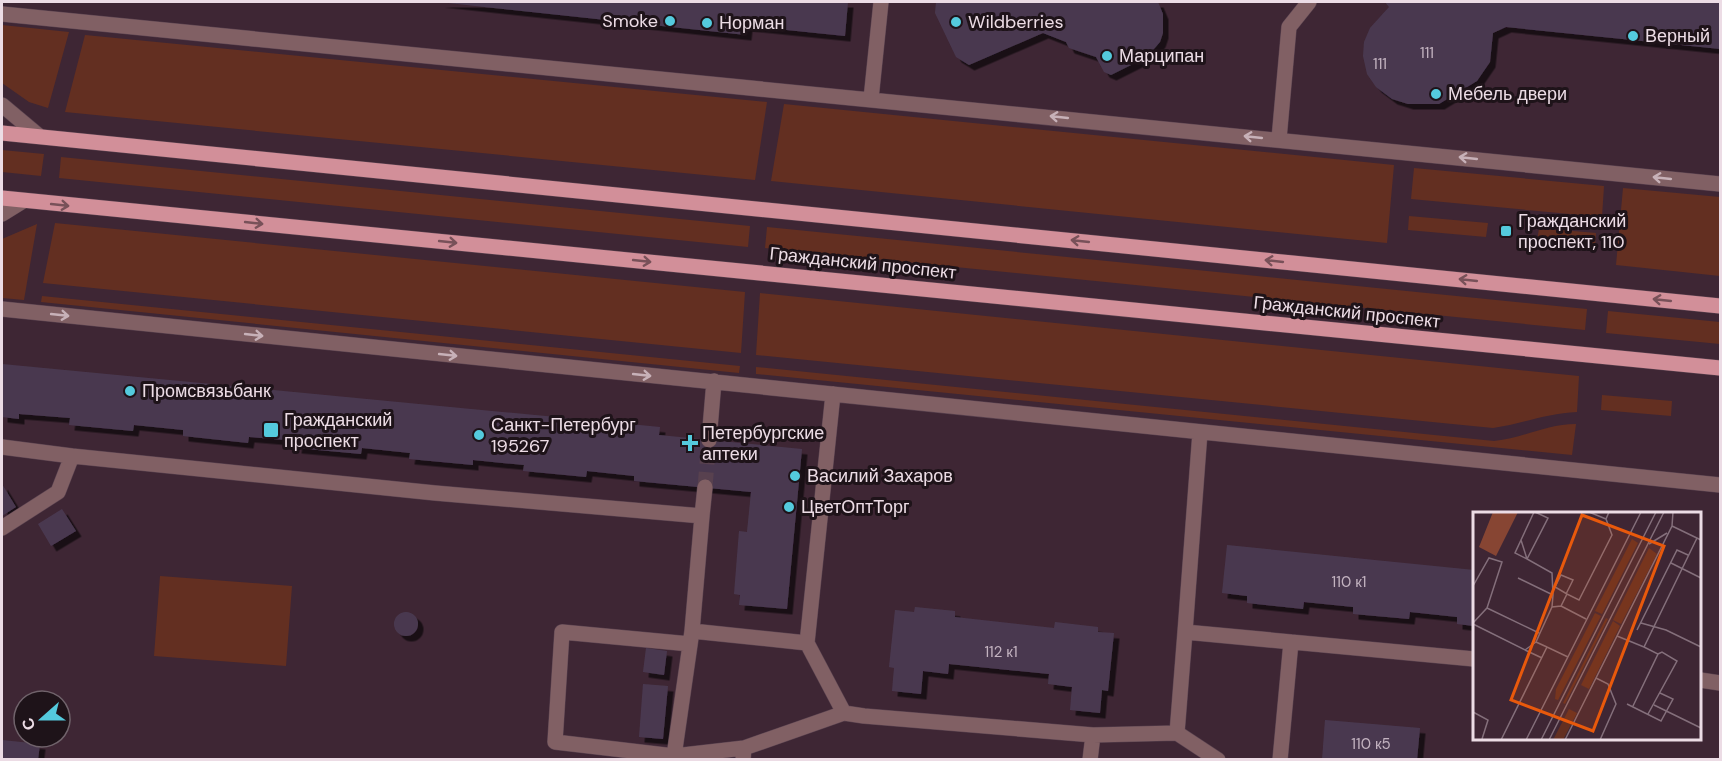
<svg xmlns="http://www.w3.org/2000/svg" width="1722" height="761" font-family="'DM Sans',sans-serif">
	<defs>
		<filter id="shadow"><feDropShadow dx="5.5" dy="5.5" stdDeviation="0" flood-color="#0009"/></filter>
	</defs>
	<rect width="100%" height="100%" fill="#3e2634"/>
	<path fill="#632f21" d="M2,25l67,7 -21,76 -19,-6 -27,-19z
		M85,35l682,67 -12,78 -690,-68z
		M784,104l610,61 -7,78 -616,-62z
		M2,150l42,4 -3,22 -39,-4z
		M61,157l689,69 -2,21 -689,-69z
		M1414,168l190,18 -2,31 -191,-18z
		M1623,188l97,9v79l-104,-11z
		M1409,216l79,7 -2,14 -78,-7z
		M55,223l690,69 -4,61 -698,-70z
		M37,224l-13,76 -22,-2v-59z
		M767,227l820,82 -2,21 -820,-82z
		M1539,228l57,5 -1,14 -58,-5z
		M760,293l819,83 -2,36c-30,1 -55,12 -84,16l-737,-73z
		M42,296l698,70 -1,7 -698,-71z
		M1608,311l112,11v22l-114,-11z
		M756,367l738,74c30,-3 52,-17 82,-17l-4,31 -816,-81z
		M1602,395l70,6 -1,15 -70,-6z
		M160,576l132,10 -6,80 -132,-10z"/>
	<path fill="#493950" filter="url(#shadow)" d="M439,2h409l-3,34 -98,-10 -1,9z
		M936,2h222l5,12v19l-3,9 -13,15 -36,18 -7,-3 -8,-15 -27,-9 -3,-6 -23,-9 -74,32 -13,-8 -21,-44z
		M1385,2h335v47l-214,-22 -13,6 -3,29 -13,19 -38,23h-31l-16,-5 -16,-12 -9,-13 -4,-18 1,-14 6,-14 19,-21z
		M2,364l658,63 -1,8 143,14 -15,160 -48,-4 1,-10 -6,-1 5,-63 8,1 4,-40 -117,-11v-5l-47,-5 -1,6 -63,-6 1,-6 -51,-5v5l-64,-6 1,-6 -48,-5 -1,6 -65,-6 1,-7 -48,-4 -1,6 -65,-7v-6l-49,-5 -1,6 -64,-6 1,-7 -51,-4v5l-17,-2z
		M2,484l14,23 -14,9z
		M62,509l14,22 -25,15 -13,-22z
		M1227,545l247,25v56l-17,-2v-7l-47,-5 -1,7 -56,-5v-7l-49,-5 -1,7 -56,-6v-7l-25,-3z
		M915,607l40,4v6l99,11 1,-6 43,5v5l16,1 -6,58 -6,-1 -2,23 -30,-3 2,-23 -24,-3 1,-10 -100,-10 -1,10 -25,-3 -2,23 -29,-3 2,-23 -5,-1 6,-57 19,2z
		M394 624a12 12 0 1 1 24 0a12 12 0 1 1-24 0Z
		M646,648l21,3 -3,24 -21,-3z
		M643,684l25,2 -5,53 -24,-2z
		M1325,720l95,8 -3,32h-95z
		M2,740l38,4 -2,16h-36z"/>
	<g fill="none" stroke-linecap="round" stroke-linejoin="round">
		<path stroke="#58414f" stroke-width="15" stroke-dasharray="15 8" stroke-linecap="butt" d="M705,487l4,-47"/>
		<g stroke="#5a4350" stroke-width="16">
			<path id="minor" d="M2,14l1718,170
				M871,99l10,-97
				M2,105l37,31
				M1279,139l10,-112 20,-25
				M2,214l21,-13
				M2,309l1718,176
				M1200,432l-15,200 289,27
				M709,440l5,-59
				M2,447l70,9
				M702,516l3,-29
				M2,528l56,-36 14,-36 363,37 267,23 -10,115 115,12 37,70 20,3 229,19 84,-2 8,-101
				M807,643l26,-249
				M690,644l-128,-12 -7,110 119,14 18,-125
				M1700,680l20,3
				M1177,733l41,27
				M668,760l6,-4 70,-8
				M743,760l1,-12 100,-35
				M1090,760l3,-25
				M1280,760l11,-118"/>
		</g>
		<g stroke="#5a4350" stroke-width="16">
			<path id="major" d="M2,133l1718,173
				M2,198l1718,170"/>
		</g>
		<use href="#minor" stroke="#816064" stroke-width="15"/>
		<use href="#major" stroke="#d28f99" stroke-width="15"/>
	</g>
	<defs><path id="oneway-shaft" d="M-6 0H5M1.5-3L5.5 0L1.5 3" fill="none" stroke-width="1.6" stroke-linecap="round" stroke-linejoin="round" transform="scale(1.5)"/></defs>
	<g stroke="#c7b1b8">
		<use href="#oneway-shaft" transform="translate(1059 117) rotate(-174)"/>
		<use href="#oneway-shaft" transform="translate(1253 137) rotate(-174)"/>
		<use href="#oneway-shaft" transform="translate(1468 158) rotate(-174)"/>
		<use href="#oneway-shaft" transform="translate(1662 178) rotate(-174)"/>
		<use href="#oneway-shaft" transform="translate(60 315) rotate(6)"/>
		<use href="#oneway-shaft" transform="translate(254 335) rotate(6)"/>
		<use href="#oneway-shaft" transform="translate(448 355) rotate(6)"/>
		<use href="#oneway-shaft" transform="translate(642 375) rotate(6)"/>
	</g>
	<g stroke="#785159">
		<use href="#oneway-shaft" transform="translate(60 205) rotate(6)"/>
		<use href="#oneway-shaft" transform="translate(254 223) rotate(6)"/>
		<use href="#oneway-shaft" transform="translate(1080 241) rotate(-174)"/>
		<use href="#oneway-shaft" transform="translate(448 242) rotate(6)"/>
		<use href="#oneway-shaft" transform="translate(642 261) rotate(6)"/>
		<use href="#oneway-shaft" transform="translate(1274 261) rotate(-174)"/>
		<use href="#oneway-shaft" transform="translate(1468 280) rotate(-174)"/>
		<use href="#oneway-shaft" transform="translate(1662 300) rotate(-174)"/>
	</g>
	<g fill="#54cadd" stroke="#1e1319" stroke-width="2">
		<circle cx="670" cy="21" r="6"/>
		<circle cx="956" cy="22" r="6"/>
		<circle cx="707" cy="23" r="6"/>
		<circle cx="1633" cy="36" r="6"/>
		<circle cx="1107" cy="56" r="6"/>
		<circle cx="1436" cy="94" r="6"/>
		<rect x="1500" y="225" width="12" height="12" rx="3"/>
		<circle cx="130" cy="391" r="6"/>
		<rect x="263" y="422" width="16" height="16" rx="3"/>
		<circle cx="479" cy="435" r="6"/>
		<path d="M687 434h6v6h6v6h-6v6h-6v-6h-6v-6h6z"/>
		<circle cx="795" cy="476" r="6"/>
		<circle cx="789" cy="507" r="6"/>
	</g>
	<g text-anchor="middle" stroke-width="6" stroke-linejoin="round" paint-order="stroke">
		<g font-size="15" fill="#c3b3c0">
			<text x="1427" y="58">111</text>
			<text x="1380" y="69">111</text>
			<text x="1349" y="587">110 к1</text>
			<text x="1001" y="657">112 к1</text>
			<text x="1371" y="749">110 к5</text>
		</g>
		<g font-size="18" fill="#ecdce5" stroke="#1e1319" text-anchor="start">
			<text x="658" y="27" text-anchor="end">Smoke</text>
			<text x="968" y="28">Wildberries</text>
			<text x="719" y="29">Норман</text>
			<text x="1645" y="42">Верный</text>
			<text x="1119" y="62">Марципан</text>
			<text x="1448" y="100">Мебель двери</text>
			<text x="1518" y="227">Гражданский<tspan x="1518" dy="21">проспект, 110</tspan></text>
			<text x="142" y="397">Промсвязьбанк</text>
			<text x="284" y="426">Гражданский<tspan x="284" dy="21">проспект</tspan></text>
			<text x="491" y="431">Санкт-Петербург<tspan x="491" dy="21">195267</tspan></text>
			<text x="702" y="439">Петербургские<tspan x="702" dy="21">аптеки</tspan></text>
			<text x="807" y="482">Василий Захаров</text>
			<text x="801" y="513">ЦветОптТорг</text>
		</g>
		<g font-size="18" fill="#ecdce5" stroke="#1e1319">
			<text transform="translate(863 263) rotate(6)" y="6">Гражданский проспект</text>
			<text transform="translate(1347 312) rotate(6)" y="6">Гражданский проспект</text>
		</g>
	</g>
	<g transform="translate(1473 512)">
		<rect width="228" height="228" fill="#3e2634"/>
		<path d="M159,27l6,4 -36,71 -7,-3zM176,36l8,6 -36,70 -8,-4zM122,101l6,3 -43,84 -3,-1 1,-10zM133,106l2,1 -43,85 -2,-1zM140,109l7,5 -31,63 -8,-4zM96,197l8,4 -14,27h-10z" fill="#632f21"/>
		<path d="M20,0h25l-22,44 -17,-9z" fill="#874533"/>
		<path fill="none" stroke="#846f7b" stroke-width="1.5" d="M61,0l-13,28 6,19 25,14 1,22M116,0l17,7M199,14l29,14M48,28l-6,13 12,6 21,-41 -13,-6M176,32l18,-11M198,51l30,15M45,66l35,17 -1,12M0,74l16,-28 13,4 -15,46M93,82l7,-14 -12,-5 -6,12 12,7M88,94l25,13M0,111l14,-15 52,25M168,111l25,7 35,17M0,112l52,26 11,-8M164,118l40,-80 11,5M144,124l27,11 53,-109M74,135l-11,-5 4,-9 12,-26 9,-1 6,-12 12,6 33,-65 -6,-16 3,-7M52,138l17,8M123,166l12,6 8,20 -16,36M154,192l34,17 12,-22 -13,-6M181,193l47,23M160,194l25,-52 -14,-7M0,200l15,8 -6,19M175,202l29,-53 -15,-9 -4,2M28,228l46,-93 21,10M53,228l115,-228M68,228l115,-228M76,228l115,-228M92,228l107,-214 1,-14"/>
		<path fill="#e8590c" fill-opacity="0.15" stroke="#e8590c" stroke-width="3" d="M109,3l82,31 -71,185 -82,-31z"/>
		<rect width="228" height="228" fill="none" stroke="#ecdce5" stroke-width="3"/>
	</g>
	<rect width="1722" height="761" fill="none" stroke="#ecdce5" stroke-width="6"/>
	<g transform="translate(42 719) rotate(249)"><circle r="28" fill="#1e1319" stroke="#70636b" stroke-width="1.5"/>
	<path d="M0-4.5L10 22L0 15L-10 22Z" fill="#54cadd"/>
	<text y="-9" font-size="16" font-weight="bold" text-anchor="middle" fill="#ecdce5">С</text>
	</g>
</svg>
